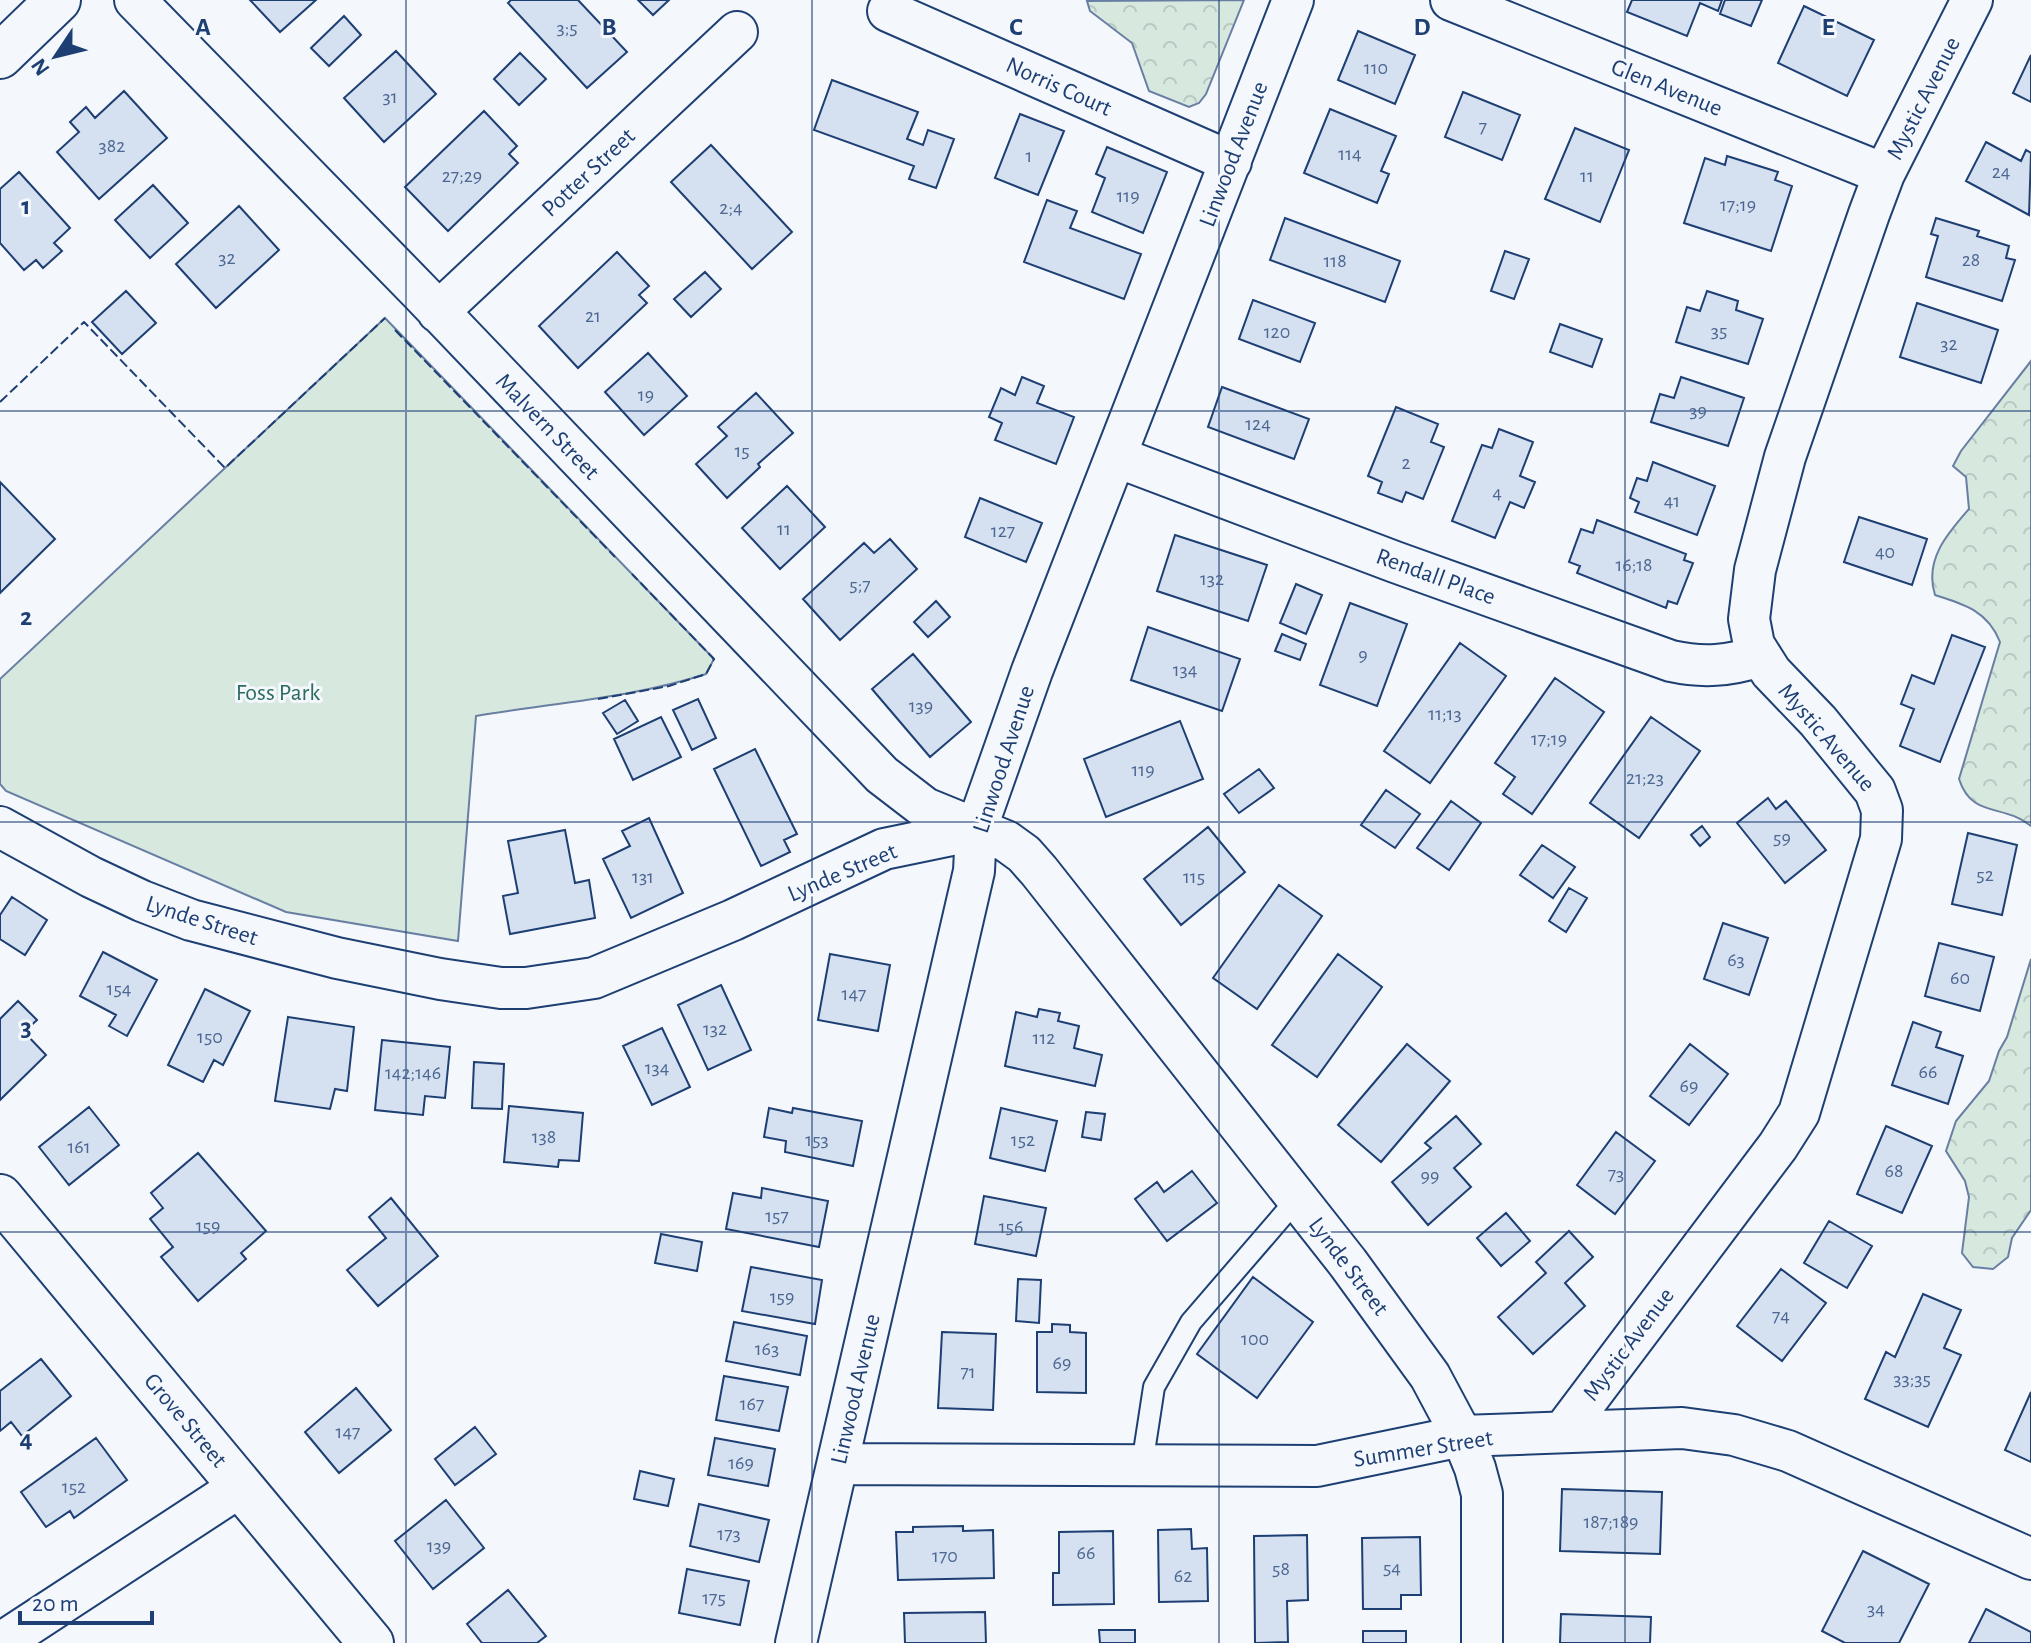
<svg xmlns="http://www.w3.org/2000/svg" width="2031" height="1643" font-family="'Alegreya Sans',sans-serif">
	<defs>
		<pattern id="forest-crowns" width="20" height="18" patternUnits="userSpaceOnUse" patternTransform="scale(2)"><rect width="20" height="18" fill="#d7e8df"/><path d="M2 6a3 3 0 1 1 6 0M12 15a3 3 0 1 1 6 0" fill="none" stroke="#b8c8c3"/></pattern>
	</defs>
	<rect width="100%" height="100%" fill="#f4f7fb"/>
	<path fill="url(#forest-crowns)" stroke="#687fa3" stroke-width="2" d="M1244,0l-38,94 -7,9 -10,4 -40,-16 -17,-48 -42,-32 -3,-10z
		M2031,361v465c-28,-23 -59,-7 -72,-47l41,-137c-12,-31 -36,-38 -65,-47 -11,-35 12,-61 34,-86l-3,-32 -13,-11 8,-15z
		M2031,959v251l-19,28 -4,19 -15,12 -20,-2 -11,-14 7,-56 -4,-16 -19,-30 10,-30 33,-40 10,-30 8,-14z"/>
	<path fill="#d7e8df" stroke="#687fa3" stroke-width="2" d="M385,318l329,341 -8,15c-74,24 -153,29 -230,42l-18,225 -172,-29 -280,-121 -6,-7v-105z"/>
	<path fill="#d5e0f0" stroke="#1d3f73" stroke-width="2" d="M250,0h66l-36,32z
		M511,0h67l49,52 -40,36 -79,-85z
		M638,0h31l-16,15z
		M1632,0h90l-4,11 -18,-8 -13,33 -60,-24z
		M1725,0h37l-11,26 -31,-12z
		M1804,6l70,34 -27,56 -69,-33z
		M344,16l17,19 -32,31 -18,-18z
		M1358,31l57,24 -20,49 -57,-24z
		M396,51l40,43 -52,48 -40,-44z
		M520,53l26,26 -27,26 -25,-26z
		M2031,55v47l-18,-9z
		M832,80l86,32 -11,27 16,6 5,-15 26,9 -18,49 -27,-9 5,-13 -100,-36z
		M124,91l43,47 -68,61 -42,-47 22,-20 -9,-10 16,-15 9,11z
		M1463,92l57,23 -18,45 -57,-23z
		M1330,109l66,27 -15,35 8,3 -12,29 -73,-30z
		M484,111l33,35 -8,8 9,9 -70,68 -43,-44z
		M1020,114l44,17 -26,64 -43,-17z
		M1575,128l54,22 -29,72 -55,-23z
		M1986,142l35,19 5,-11 5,3 -2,62 -63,-34z
		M711,145l81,87 -40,37 -81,-87z
		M1107,147l60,25 -24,61 -51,-21 13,-34 -9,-4z
		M1727,156l51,16 -3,8 17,6 -21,65 -87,-28 21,-65 20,7z
		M19,172l51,56 -16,15 8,8 -19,17 -7,-8 -12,10 -24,-27v-54z
		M153,185l35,38 -38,35 -35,-38z
		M1047,200l30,11 -7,17 71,26 -17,45 -100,-37z
		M239,206l40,44 -63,58 -40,-44z
		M1285,218l115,43 -15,41 -115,-42z
		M1936,218l43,13 -2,5 32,10 -3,12 9,2 -13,41 -76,-24 12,-41 -7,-2z
		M1505,251l24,8 -15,40 -23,-8z
		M617,252l32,34 -10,9 8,8 -69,65 -39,-42z
		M705,272l16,17 -30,28 -17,-18z
		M126,291l30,32 -34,31 -30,-32z
		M1707,291l31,10 -2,9 27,9 -15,45 -72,-22 11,-35 13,4z
		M1253,300l62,23 -15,39 -61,-23z
		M1917,303l81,27 -17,53 -81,-26z
		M1560,324l42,15 -10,28 -42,-15z
		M648,353l39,43 -43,39 -39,-43z
		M1022,377l22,9 -7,17 37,14 -18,47 -61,-24 7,-17 -13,-6 12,-29 14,7z
		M1681,377l63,21 -16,48 -77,-24 9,-28 14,4z
		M1222,387l87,32 -15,40 -86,-32z
		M756,393l37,40 -35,31 2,3 -33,31 -31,-34 31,-28 -9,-9z
		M1396,407l42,17 -7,18 13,5 -21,52 -17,-7 -4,10 -24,-9 4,-11 -14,-6z
		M1499,429l34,13 -13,34 15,6 -11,26 -14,-6 -15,36 -43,-17 30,-76 10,3z
		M1653,462l62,24 -18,49 -62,-23 4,-10 -9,-4 7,-20 10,3z
		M0,482l55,57 -55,54z
		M787,486l38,41 -45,42 -38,-41z
		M980,498l62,25 -16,39 -61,-25z
		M1859,517l68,22 -15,46 -68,-23z
		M1597,520l89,34 -2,6 9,3 -16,41 -9,-3 -2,7 -89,-35 3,-7 -11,-4 12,-33 12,4z
		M1175,535l92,30 -19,56 -91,-30z
		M890,539l27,30 -77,71 -37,-41 61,-56 10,10z
		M1296,584l26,11 -16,39 -26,-11z
		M936,601l14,16 -22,20 -14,-15z
		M1350,603l57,21 -30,82 -57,-21z
		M1148,627l92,32 -18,52 -91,-31z
		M1282,634l24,10 -6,16 -25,-9z
		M1952,635l33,12 -45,115 -40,-16 14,-37 -13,-5 11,-29 22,9z
		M1460,643l46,33 -76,107 -46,-32z
		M913,654l58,68 -41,35 -58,-68z
		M1555,678l49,34 -72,102 -29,-20 12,-17 -20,-14z
		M698,699l18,39 -24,12 -19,-40z
		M625,700l13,21 -21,13 -14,-21z
		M661,717l20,40 -48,23 -19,-41z
		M1651,717l49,34 -61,87 -49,-35z
		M1180,721l23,58 -97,38 -22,-58z
		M755,749l42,85 -13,6 6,12 -29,14 -47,-97z
		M1259,769l15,19 -35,25 -15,-19z
		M1386,790l34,24 -25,34 -34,-23z
		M1768,798l8,11 10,-8 40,49 -41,33 -48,-60z
		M1451,801l30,22 -32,47 -32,-22z
		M649,818l34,75 -52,25 -28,-59 27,-13 -8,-15z
		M1702,826l8,11 -10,9 -9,-11z
		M1208,827l37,45 -64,53 -37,-46z
		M565,830l10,53 14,-3 6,38 -85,16 -7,-38 15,-3 -10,-52z
		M1968,833l49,12 -15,70 -50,-11z
		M1542,845l33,22 -22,31 -33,-23z
		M1279,885l43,31 -65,93 -44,-31z
		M1569,888l18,10 -21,34 -17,-11z
		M12,897l35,23 -22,35 -25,-16v-24z
		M1723,923l45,15 -19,57 -45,-16z
		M1939,943l55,14 -14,54 -55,-15z
		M103,952l54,28 -30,56 -18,-10 7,-11 -36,-19z
		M830,954l60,11 -12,66 -60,-11z
		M1338,954l44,33 -65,90 -45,-32z
		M721,985l30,65 -43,20 -30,-65z
		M205,989l45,22 -27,54 -9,-5 -11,22 -35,-17z
		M18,1001l19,19 -13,12 22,23 -46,45v-81z
		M1039,1009l21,4 -2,8 21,5 -5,22 28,7 -7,31 -90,-20 11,-54 21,5z
		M288,1017l66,10 -7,64 -12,-2 -5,20 -55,-8z
		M1913,1022l28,10 -5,15 27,9 -15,48 -56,-19z
		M662,1028l28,59 -38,18 -29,-59z
		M382,1040l68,7 -5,51 -20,-2 -2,19 -48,-5z
		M1407,1044l43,37 -69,81 -43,-37z
		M1690,1044l38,30 -39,51 -39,-29z
		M474,1062l30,2 -2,45 -30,-1z
		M509,1106l74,7 -4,48 -20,-1 -1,7 -54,-5z
		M89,1107l30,38 -50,40 -30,-38z
		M769,1108l23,5 1,-5 69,13 -9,45 -68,-14 1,-11 -22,-4z
		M1001,1108l56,13 -12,50 -55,-13z
		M1086,1112l19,2 -4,26 -19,-3z
		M1456,1116l25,28 -27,24 17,19 -43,38 -36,-43 39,-34 -6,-5z
		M1886,1126l46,20 -30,67 -45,-19z
		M1616,1132l39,29 -40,53 -38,-29z
		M198,1153l68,78 -25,22 5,6 -48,42 -37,-44 12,-10 -23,-28 13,-11 -12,-15z
		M1192,1171l25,32 -50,38 -32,-42 22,-17 7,10z
		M762,1188l66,13 -9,46 -93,-18 7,-36 28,5z
		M984,1196l62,12 -10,48 -61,-12z
		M391,1198l47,58 -60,50 -31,-36 39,-32 -17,-21z
		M1506,1213l24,28 -29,25 -24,-28z
		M1829,1221l43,25 -25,42 -43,-25z
		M1569,1231l24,26 -28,26 20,23 -52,48 -35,-37 48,-44 -10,-11z
		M661,1234l41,8 -5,29 -42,-8z
		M751,1267l71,13 -7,44 -73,-13z
		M1781,1269l45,34 -44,58 -45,-35z
		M1253,1277l60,45 -56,76 -60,-44z
		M1018,1279l23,1 -2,43 -23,-2z
		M1923,1294l38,16 -17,38 17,7 -33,72 -63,-28 21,-47 9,5z
		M734,1322l73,14 -7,39 -74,-14z
		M1052,1324l18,1v7l16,1v60l-49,-1v-60h15z
		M942,1332l54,2 -3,76 -55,-2z
		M41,1359l30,37 -49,40 -11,-14 -11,9v-40z
		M724,1376l64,11 -9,44 -63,-11z
		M356,1388l35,42 -52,43 -34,-41z
		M2031,1392v70l-26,-12z
		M475,1427l21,27 -41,31 -20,-26z
		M96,1438l31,42 -53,38 -4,-7 -24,16 -25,-35z
		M715,1438l60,11 -7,37 -60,-11z
		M640,1471l34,8 -6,27 -34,-7z
		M1562,1489l100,3 -2,62 -100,-3z
		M446,1500l38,48 -51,41 -38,-48z
		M699,1504l70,16 -10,42 -69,-16z
		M963,1526v5l30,-1 1,48 -96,2 -2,-48h17v-5z
		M1191,1529l1,20 15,-1 1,53 -49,1 -1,-72z
		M1113,1531l1,73 -61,1v-32h6v-41z
		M1307,1535l1,65 -21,1 1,41 -33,1 -1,-107z
		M1420,1537l1,58h-20v14h-38l-1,-71z
		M1863,1551l66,33 -30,59h-54l-23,-12z
		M687,1569l62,12 -9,44 -61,-12z
		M508,1590l38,46 -9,7h-55l-15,-19z
		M1986,1609l45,23v11h-62z
		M985,1612l1,31h-81l-1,-30z
		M1561,1614l90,3 -1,26h-90z
		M1099,1630h36v13h-35z
		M1363,1631h43v12h-43z"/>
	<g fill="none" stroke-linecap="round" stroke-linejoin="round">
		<g stroke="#1d3f73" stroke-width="24">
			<path id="lane" d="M1142,1465l12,-78 37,-65 106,-123"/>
		</g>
		<g stroke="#1d3f73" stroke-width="44">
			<path id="street" d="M135,0l286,293 461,482 43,33 81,33 18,13 15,17 309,392 82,113 32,60 13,32 7,26v149
				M1451,0l433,174
				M888,11l343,151
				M438,312l299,-280
				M1117,457l278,105 276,99c32,7 58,5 89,-5
				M0,827l91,50 51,24 49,19 146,38 103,21 61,9h25l68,-10 139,-58 151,-71 92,-19
				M1563,1432l215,-286 21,-33 82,-274 1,-29 -7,-19 -57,-70 -47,-49 -17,-27 -5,-26 6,-49 30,-113 84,-243 15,-40 88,-174
				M838,1464l479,2 145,-30 220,-8 52,7 54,16 243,108
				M1,1643l240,-157
				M796,1643l178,-772 2,-41 56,-159 261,-671"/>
		</g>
		<g stroke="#1d3f73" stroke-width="48">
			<path id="secondary" d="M0,56l58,-56
				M0,1197l371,446"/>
		</g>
		<use href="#lane" stroke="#f4f7fb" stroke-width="20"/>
		<use href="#street" stroke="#f4f7fb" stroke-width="40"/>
		<use href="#secondary" stroke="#f4f7fb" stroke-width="44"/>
		<path stroke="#1d3f73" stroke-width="2" stroke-dasharray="10 4" stroke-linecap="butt" d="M395,330l220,227
			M0,402l84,-80 141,146 160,-150
			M598,699l71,-13 37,-12 8,-15 -82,-85"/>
	</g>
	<path fill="none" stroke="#1d3f73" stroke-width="2" stroke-opacity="0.55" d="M406,0v1643M812,0v1643M1219,0v1643M1625,0v1643M0,411h2031M0,822h2031M0,1232h2031"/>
	<g text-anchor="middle" stroke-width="6" stroke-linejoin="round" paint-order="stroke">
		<g font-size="20" fill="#4b6792">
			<text x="567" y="34">3;5</text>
			<text x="1376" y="74">110</text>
			<text x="390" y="103">31</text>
			<text x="1483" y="133">7</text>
			<text x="112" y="152">382</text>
			<text x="1350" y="160">114</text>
			<text x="1029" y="162">1</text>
			<text x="2001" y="178">24</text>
			<text x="462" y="182">27;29</text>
			<text x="1587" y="182">11</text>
			<text x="1128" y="202">119</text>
			<text x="1738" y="211">17;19</text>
			<text x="731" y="214">2;4</text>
			<text x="227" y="264">32</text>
			<text x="1971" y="266">28</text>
			<text x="1335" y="267">118</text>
			<text x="593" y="322">21</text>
			<text x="1719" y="337">35</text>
			<text x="1277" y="338">120</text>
			<text x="1949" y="350">32</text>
			<text x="646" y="401">19</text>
			<text x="1698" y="417">39</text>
			<text x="1258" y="430">124</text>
			<text x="742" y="457">15</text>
			<text x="1406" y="469">2</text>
			<text x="1497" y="499">4</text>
			<text x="1672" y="507">41</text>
			<text x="784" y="535">11</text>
			<text x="1003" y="537">127</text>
			<text x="1885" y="558">40</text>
			<text x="1634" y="571">16;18</text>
			<text x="1212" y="585">132</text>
			<text x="860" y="591">5;7</text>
			<text x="1363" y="661">9</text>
			<text x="1185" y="676">134</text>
			<text x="921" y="712">139</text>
			<text x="1445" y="720">11;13</text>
			<text x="1549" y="745">17;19</text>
			<text x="1143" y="776">119</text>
			<text x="1645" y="784">21;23</text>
			<text x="1782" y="844">59</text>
			<text x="1985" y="881">52</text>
			<text x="643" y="883">131</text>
			<text x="1194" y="883">115</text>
			<text x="1736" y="966">63</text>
			<text x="1960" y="984">60</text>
			<text x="119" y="995">154</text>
			<text x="854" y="1000">147</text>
			<text x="715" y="1035">132</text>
			<text x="210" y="1043">150</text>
			<text x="1044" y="1044">112</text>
			<text x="657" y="1074">134</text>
			<text x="1928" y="1078">66</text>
			<text x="413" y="1079">142;146</text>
			<text x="1689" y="1092">69</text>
			<text x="544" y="1143">138</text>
			<text x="817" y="1146">153</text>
			<text x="1023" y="1146">152</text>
			<text x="79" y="1153">161</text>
			<text x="1894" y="1177">68</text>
			<text x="1616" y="1180">73</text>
			<text x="1430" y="1182">99</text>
			<text x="777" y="1222">157</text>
			<text x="208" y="1232">159</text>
			<text x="1011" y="1233">156</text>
			<text x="782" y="1303">159</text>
			<text x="1781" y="1322">74</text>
			<text x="1255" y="1345">100</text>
			<text x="767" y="1355">163</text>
			<text x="1062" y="1369">69</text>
			<text x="968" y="1378">71</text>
			<text x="1912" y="1385">33;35</text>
			<text x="752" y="1410">167</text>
			<text x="348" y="1438">147</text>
			<text x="741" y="1469">169</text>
			<text x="74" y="1493">152</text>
			<text x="1611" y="1528">187;189</text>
			<text x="729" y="1540">173</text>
			<text x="439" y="1552">139</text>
			<text x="1086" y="1559">66</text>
			<text x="945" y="1562">170</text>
			<text x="1392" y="1574">54</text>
			<text x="1281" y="1575">58</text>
			<text x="1183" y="1582">62</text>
			<text x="714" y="1604">175</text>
			<text x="1876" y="1615">34</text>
		</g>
		<g font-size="24" fill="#1d3f73" stroke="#f4f7fb">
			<text transform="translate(1059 86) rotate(24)" y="8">Norris Court</text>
			<text transform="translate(1667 87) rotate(22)" y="8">Glen Avenue</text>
			<text transform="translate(1923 98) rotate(-63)" y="8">Mystic Avenue</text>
			<text transform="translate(1233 154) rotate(-69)" y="8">Linwood Avenue</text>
			<text transform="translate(588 172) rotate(-43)" y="8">Potter Street</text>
			<text transform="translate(548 426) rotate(46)" y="8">Malvern Street</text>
			<text transform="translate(1436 576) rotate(20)" y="8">Rendall Place</text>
			<text transform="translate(1827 737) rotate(49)" y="8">Mystic Avenue</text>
			<text transform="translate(1003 759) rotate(-72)" y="8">Linwood Avenue</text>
			<text transform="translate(842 872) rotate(-23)" y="8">Lynde Street</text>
			<text transform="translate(202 920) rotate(18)" y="8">Lynde Street</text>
			<text transform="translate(1349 1266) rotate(53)" y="8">Lynde Street</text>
			<text transform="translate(1628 1344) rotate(-53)" y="8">Mystic Avenue</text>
			<text transform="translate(855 1389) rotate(-77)" y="8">Linwood Avenue</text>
			<text transform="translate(186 1420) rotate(50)" y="8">Grove Street</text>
			<text transform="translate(1423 1448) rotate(-9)" y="8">Summer Street</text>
		</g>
		<g font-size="24" fill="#2c6c60" stroke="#f4f7fb">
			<text x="278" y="700">Foss Park</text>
		</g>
	</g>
	<g font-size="26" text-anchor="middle" font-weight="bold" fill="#1d3f73" stroke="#f4f7fb" stroke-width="6" stroke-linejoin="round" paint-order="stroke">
		<text x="203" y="35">A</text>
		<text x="609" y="35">B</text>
		<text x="1016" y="35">C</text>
		<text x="1422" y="35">D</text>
		<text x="1828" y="35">E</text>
		<text x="26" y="214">1</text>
		<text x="26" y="625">2</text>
		<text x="26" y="1036">3</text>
		<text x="26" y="1447">4</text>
	</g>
	<g transform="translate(56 56) rotate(235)" stroke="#f4f7fb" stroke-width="6" paint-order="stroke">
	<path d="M0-6L14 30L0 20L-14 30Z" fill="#1d3f73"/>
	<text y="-12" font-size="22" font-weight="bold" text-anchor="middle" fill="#1d3f73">N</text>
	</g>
	<path d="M20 1611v12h132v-12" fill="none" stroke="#1d3f73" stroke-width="4"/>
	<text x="32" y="1611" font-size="24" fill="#1d3f73" stroke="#f4f7fb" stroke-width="6" paint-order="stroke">20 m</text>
</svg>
